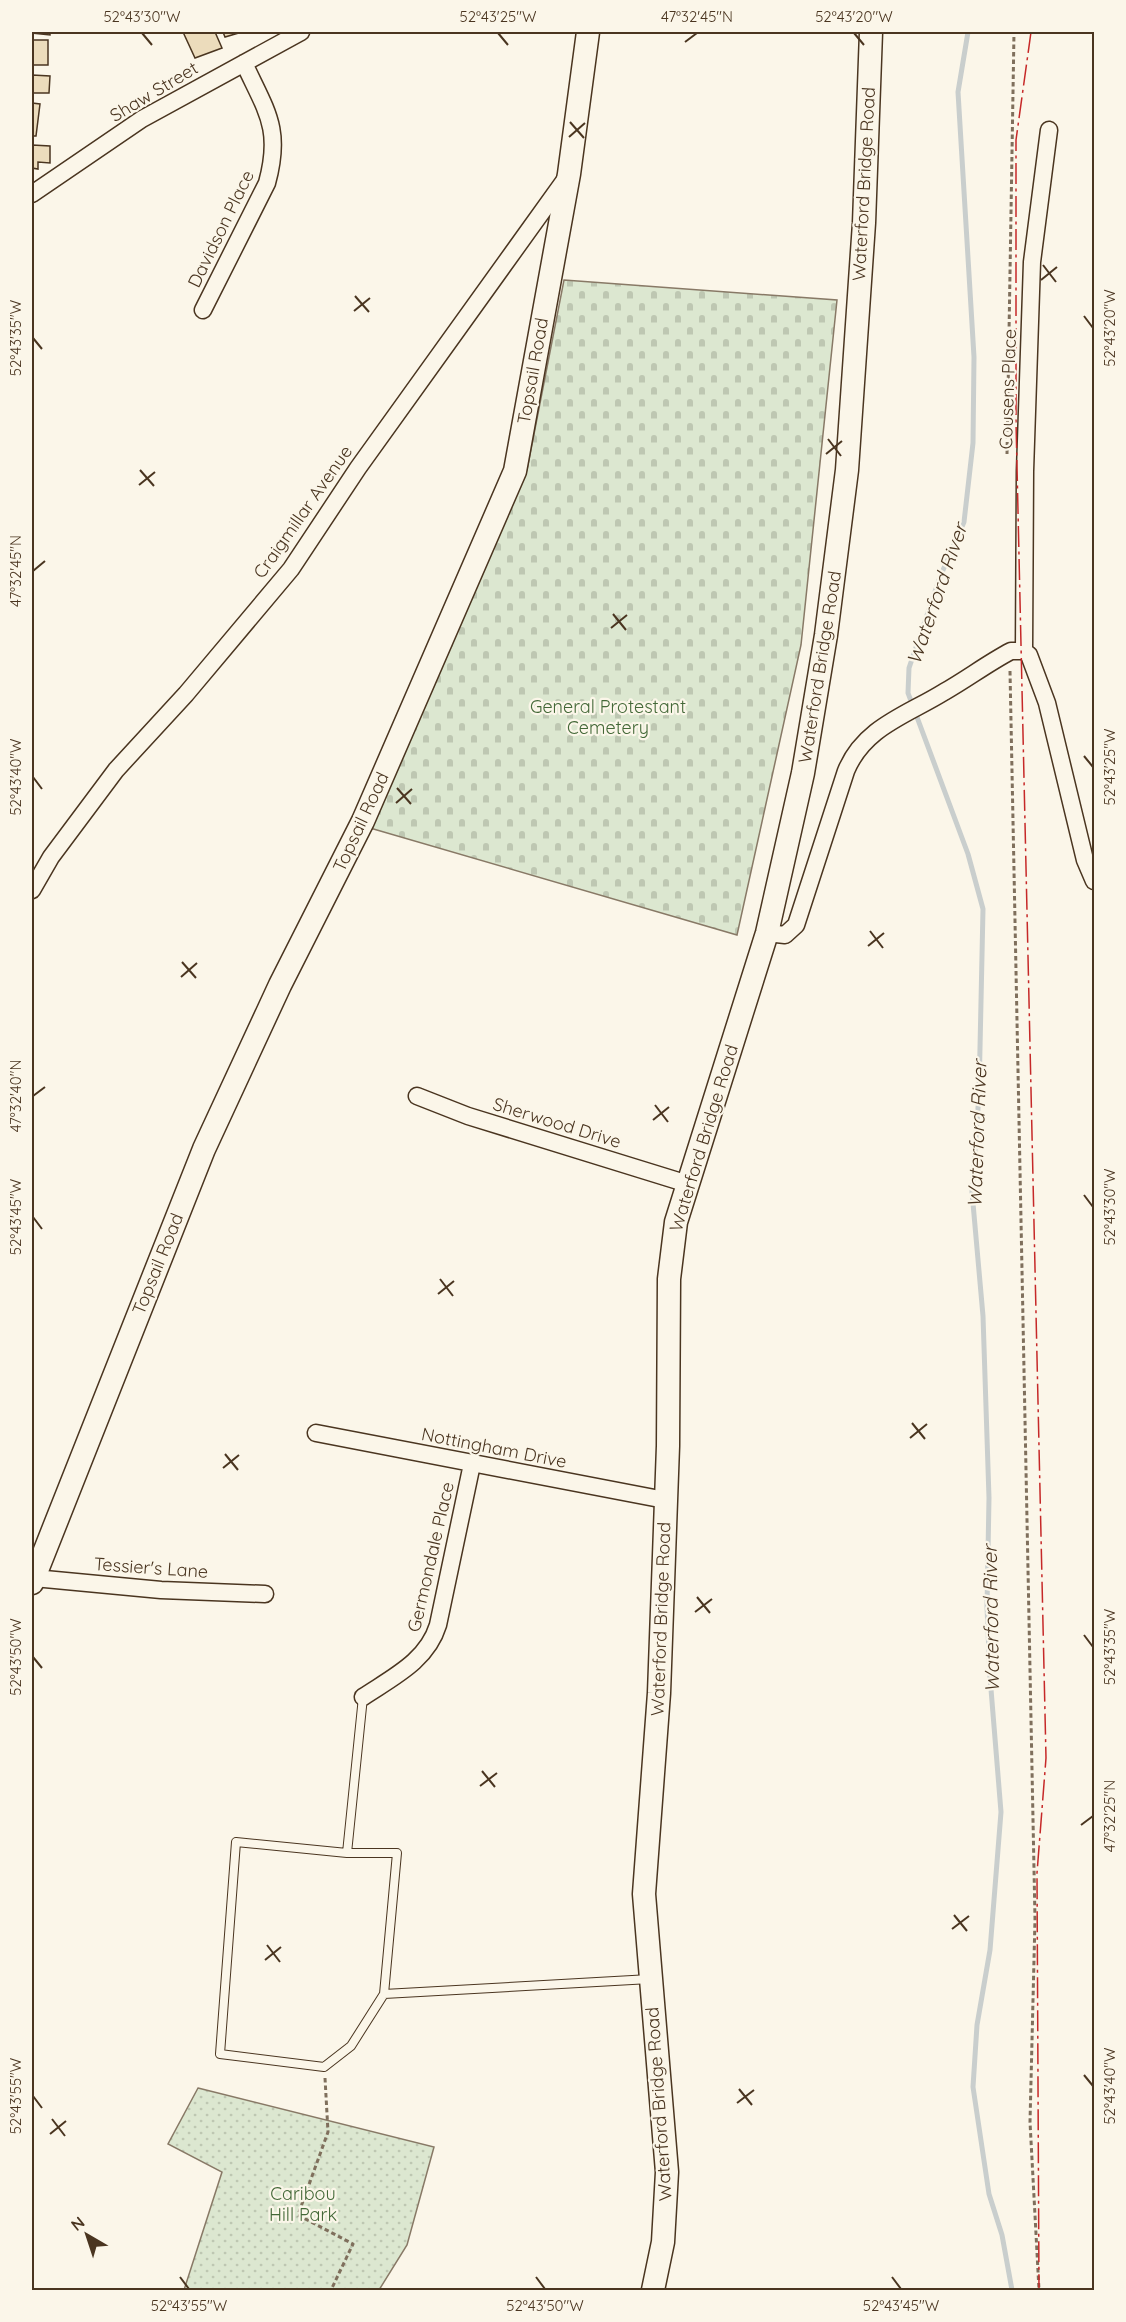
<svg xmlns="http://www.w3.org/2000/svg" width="1126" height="2322" font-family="Quicksand,sans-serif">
	<defs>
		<pattern id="cemetery-stones" width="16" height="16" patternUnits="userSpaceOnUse" patternTransform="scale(1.5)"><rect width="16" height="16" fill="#dce7d0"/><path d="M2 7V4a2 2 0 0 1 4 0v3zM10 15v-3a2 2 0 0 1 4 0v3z" fill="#bec7b2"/></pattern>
		<pattern id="park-dots" width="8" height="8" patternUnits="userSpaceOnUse" patternTransform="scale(1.5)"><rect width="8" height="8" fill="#dce7d0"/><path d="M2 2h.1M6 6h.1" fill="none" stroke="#bec7b2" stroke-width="1.8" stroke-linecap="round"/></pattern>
	</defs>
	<rect width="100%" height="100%" fill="#fbf6e9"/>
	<path fill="url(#cemetery-stones)" stroke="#887966" stroke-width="1.5" d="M564,280l273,20 -36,345 -64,290 -367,-107 157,-358z"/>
	<path fill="url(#park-dots)" stroke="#887966" stroke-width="1.5" d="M198,2088l236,59 -27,98 -28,45h-195l38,-118 -54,-28z"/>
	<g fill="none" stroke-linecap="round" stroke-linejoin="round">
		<path stroke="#c9cecd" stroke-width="5" d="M968,32l-10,60 16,265 -1,86 -9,79 -24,55 -31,91 -1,25 60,161 15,55 -4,185 -7,98 11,124 6,182 -2,109 3,70 11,135 -11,138 -13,75 -4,62 16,107 13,41 10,55"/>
	</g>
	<path fill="#ecdcbc" stroke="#4a3520" stroke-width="1.5" d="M32,32h18v3l-18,-2z
		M183,32h32l7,16 -27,10z
		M223,32h19l-17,5z
		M32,40h16v25h-16z
		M32,75l18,1 -1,17h-17z
		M32,103l8,1 -4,32h-4z
		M32,145l18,1v17l-12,-1v7l-6,-1z"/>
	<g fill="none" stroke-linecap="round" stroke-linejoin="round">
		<g stroke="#4a3520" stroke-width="10">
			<path id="lane" d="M363,1697l-16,156h50l-13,141 266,-15
				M347,1853l-111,-11 -16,212 104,13 27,-21 33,-52"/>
		</g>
		<g stroke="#4a3520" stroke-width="19">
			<path id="street" d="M32,194l110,-75 159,-87
				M203,310l64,-127c15,-55 -1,-72 -23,-120
				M1024,651l1,-180 7,-209 17,-132
				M32,890l19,-33 65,-87 70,-76 105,-125 67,-101 209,-291
				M767,933l18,2 11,-10 50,-154c18,-44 61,-56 98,-79 23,-13 44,-29 67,-41h13l5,4 18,48 38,157 9,21
				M417,1096l51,20 220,68
				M316,1433l349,67
				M34,1578l127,12 104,4
				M363,1697c30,-20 64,-36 75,-72l34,-161"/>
		</g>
		<g stroke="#4a3520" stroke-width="25">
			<path id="secondary" d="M32,1583l172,-434 76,-164 83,-164 152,-350 54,-297 19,-142
				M653,2290l10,-48 4,-70 -23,-278 15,-201 9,-247 1,-167 7,-57 91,-289 36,-160 23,-138 21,-165 17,-247 7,-191"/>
		</g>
		<path stroke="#7f6f5c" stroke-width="3" stroke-dasharray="4.5 3" stroke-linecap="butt" d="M1007,454l7,-422
			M1010,671l25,1248 -5,203 9,168
			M325,2078l3,54 -30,83 55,29 -22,46"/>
		<use href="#lane" stroke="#fbf6e9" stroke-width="8"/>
		<use href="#street" stroke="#fbf6e9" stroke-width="16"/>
		<use href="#secondary" stroke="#fbf6e9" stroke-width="22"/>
		<path stroke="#c62828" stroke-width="1.5" stroke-dasharray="21 4.5 3 4.5" stroke-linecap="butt" d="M1031,32l-15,108v282l30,1336 -9,115 2,417"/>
	</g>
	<path fill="none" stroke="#4a3520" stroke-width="2" d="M142,33l10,12M498,33l10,12M854,33l10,12M685,42l12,-9M570,122l14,16M569,137l16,-14M1043,265l13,17M1041,280l16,-13M355,296l14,16M354,311l16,-13M1084,316l9,12M33,338l9,11M828,439l13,17M826,454l16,-13M140,470l14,16M139,485l16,-13M33,571l12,-10M613,614l13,16M611,628l16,-13M1084,756l9,11M33,777l9,12M397,788l14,16M396,803l16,-14M870,931l13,17M868,946l16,-13M182,962l14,16M181,977l16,-14M33,1096l12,-9M655,1105l13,17M653,1120l16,-13M1084,1195l9,12M33,1217l9,12M440,1279l13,17M438,1294l16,-13M912,1423l13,16M910,1438l17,-14M225,1454l13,16M223,1468l16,-13M697,1597l13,16M695,1612l17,-13M1084,1635l9,12M33,1657l9,11M482,1771l13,16M480,1786l17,-13M1081,1825l12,-9M954,1915l13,16M952,1929l17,-13M267,1945l13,17M265,1960l16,-13M1084,2075l9,11M739,2089l13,16M33,2096l9,12M737,2103l17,-13M52,2119l13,17M50,2134l16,-13M180,2277l9,12M536,2277l9,12M892,2277l9,12"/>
	<g text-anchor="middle" stroke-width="4.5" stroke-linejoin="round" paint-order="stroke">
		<g font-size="18" fill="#4a3520" stroke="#fbf6e9">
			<text transform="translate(154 92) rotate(-31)" y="6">Shaw Street</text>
			<text transform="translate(864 184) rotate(-87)" y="6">Waterford Bridge Road</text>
			<text transform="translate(221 229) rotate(-64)" y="6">Davidson Place</text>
			<text transform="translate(533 371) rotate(-80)" y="6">Topsail Road</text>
			<text transform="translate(1008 389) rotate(-88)" y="6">Cousens Place</text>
			<text transform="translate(303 512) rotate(-55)" y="6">Craigmillar Avenue</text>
			<text transform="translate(820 667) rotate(-81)" y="6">Waterford Bridge Road</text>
			<text transform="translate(361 822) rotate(-65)" y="6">Topsail Road</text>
			<text transform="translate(557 1123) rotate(17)" y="6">Sherwood Drive</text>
			<text transform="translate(704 1138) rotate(-73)" y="6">Waterford Bridge Road</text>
			<text transform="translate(158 1264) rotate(-68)" y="6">Topsail Road</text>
			<text transform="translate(494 1448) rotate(11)" y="6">Nottingham Drive</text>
			<text transform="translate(431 1557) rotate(-77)" y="6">Germondale Place</text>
			<text transform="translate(151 1568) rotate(4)" y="6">Tessier's Lane</text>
			<text transform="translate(661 1619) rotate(-88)" y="6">Waterford Bridge Road</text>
			<text transform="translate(659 2104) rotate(-94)" y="6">Waterford Bridge Road</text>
		</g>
		<g font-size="18" fill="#436837" stroke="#fbf6e9">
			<text x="608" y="713">General Protestant<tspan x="608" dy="21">Cemetery</tspan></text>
			<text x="303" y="2200">Caribou<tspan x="303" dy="21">Hill Park</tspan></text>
		</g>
		<g font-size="20" font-style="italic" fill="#4a3520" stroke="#fbf6e9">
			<text transform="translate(937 594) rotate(-71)" y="7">Waterford River</text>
			<text transform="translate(977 1134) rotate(-88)" y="7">Waterford River</text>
			<text transform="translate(991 1619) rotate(-91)" y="7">Waterford River</text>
		</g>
	</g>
	<rect width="1126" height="2322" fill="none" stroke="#fbf6e9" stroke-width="66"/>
	<g transform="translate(87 2235) rotate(321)" stroke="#fbf6e9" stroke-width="4.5" paint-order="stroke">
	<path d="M0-4.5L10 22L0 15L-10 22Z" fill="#4a3520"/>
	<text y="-9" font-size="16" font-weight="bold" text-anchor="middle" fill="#4a3520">N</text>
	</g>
	<rect x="33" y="33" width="1060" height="2256" fill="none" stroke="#4a3520" stroke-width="2"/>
	<g font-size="15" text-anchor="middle" fill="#4a3520">
		<text x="142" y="22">52°43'30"W</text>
		<text x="498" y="22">52°43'25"W</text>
		<text x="697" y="22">47°32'45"N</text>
		<text x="854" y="22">52°43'20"W</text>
		<text transform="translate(1110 328) rotate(-90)" y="5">52°43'20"W</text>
		<text transform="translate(16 338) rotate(-90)" y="5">52°43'35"W</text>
		<text transform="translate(16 571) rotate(-90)" y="5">47°32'45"N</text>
		<text transform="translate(1110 767) rotate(-90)" y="5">52°43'25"W</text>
		<text transform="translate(16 777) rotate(-90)" y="5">52°43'40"W</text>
		<text transform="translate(16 1096) rotate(-90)" y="5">47°32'40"N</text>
		<text transform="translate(1110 1207) rotate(-90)" y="5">52°43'30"W</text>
		<text transform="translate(16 1217) rotate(-90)" y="5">52°43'45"W</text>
		<text transform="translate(1110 1647) rotate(-90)" y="5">52°43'35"W</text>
		<text transform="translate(16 1657) rotate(-90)" y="5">52°43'50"W</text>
		<text transform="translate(1110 1816) rotate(-90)" y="5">47°32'25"N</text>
		<text transform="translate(1110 2086) rotate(-90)" y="5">52°43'40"W</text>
		<text transform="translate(16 2096) rotate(-90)" y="5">52°43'55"W</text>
		<text x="189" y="2311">52°43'55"W</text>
		<text x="545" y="2311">52°43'50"W</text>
		<text x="901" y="2311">52°43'45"W</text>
	</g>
</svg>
